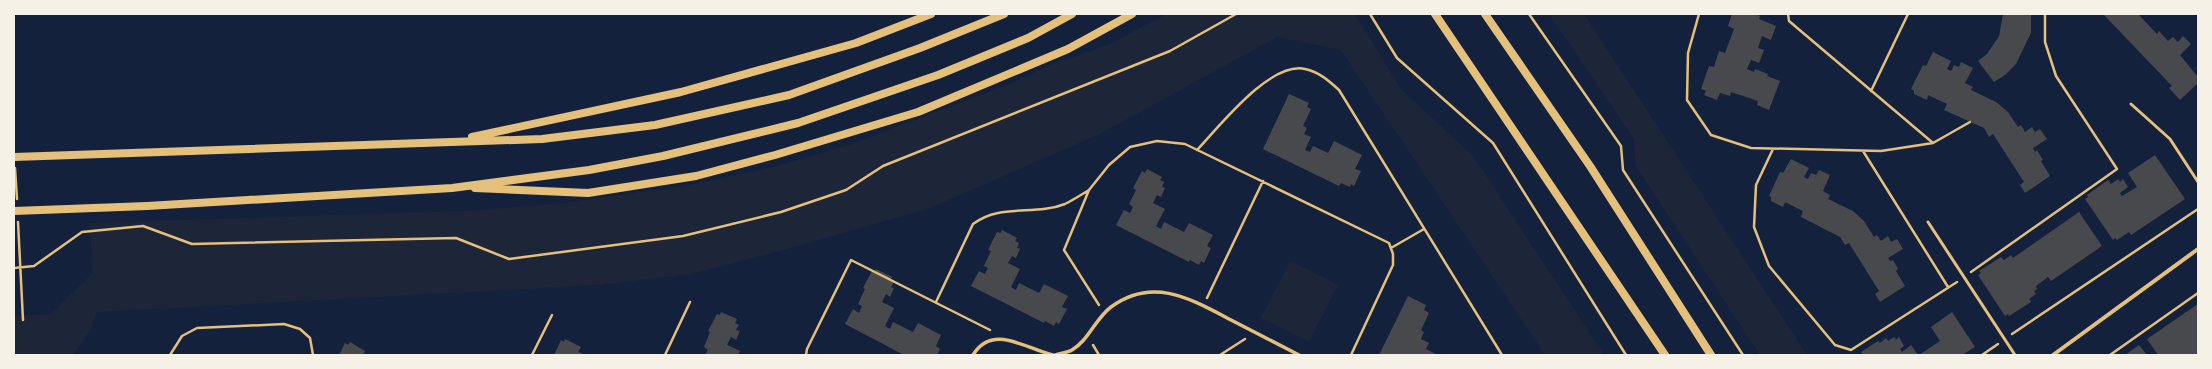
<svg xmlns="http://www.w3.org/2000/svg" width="2212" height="369" font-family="'IBM Plex Sans',sans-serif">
	<rect width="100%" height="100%" fill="#14213d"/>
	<path fill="#1d2539" d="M1166,14h189l46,75 73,68 130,198h-59l-204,-305 -64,-13 -177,97 -170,74 -136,39 -102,27 -94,11 -501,27 -7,19 -17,24h-59v-39l37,-2 42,-41 -4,-50 375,-12 102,-8 124,-18 83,-18 76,-22 163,-62 38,-18 60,-21z
		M1549,14h35l223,341h-47l-125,-190 -1,-26z
		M1290,261l48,24 -29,57 -48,-24z"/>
	<path fill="#48494c" d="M1732,14h22l6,2 -1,3 17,7 -5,14 -9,-4 -4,12 6,2 -5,13 -8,-3 -4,9 7,3 1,-3 13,5 -1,2 13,5 -11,29 -12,-5 1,-4 -27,-9 -1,4 -10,-3 -3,7 -13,-5 2,-4 -5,-2 8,-23 5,1 5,-16 6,2 9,-24 -6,-3z
		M2003,14h28v19l-15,31 -11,11 -11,7 -16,-21 9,-7 12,-18z
		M2103,14h35l19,20 2,-3 9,10 5,-4 5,5 5,-6 8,8 -11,11 18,22v6l-18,17 -11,-12 3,-2z
		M1933,52l18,9 -4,8 4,2 3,-6 5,2 2,-5 12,6 -8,15 8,4 -2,3 25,12 12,10 10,15 3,-2 4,7 7,-5 3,5 5,-3 7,10 -14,9 2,4 2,-2 6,10 -2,1 9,15 -25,17 -5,-8 4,-3 -31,-48 -4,3 -5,-9 -40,-18 3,-6 -19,-9 -1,5 -13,-6v-3l-3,-2 12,-24 3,1z
		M1289,94l20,9 -2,4 4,2 -8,17 4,2 -3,6 7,3 -6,13 5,2 3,-6 15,7 6,-12 28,14 -7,14 6,2 -7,15 -3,-2 -1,3 -9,-4 -2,3 -76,-37z
		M2155,155l30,44 -54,36 -2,-3 -12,8 -2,-2 -2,2 -28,-41 3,-2 -1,-2 21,-15 3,4 7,-5 2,3 3,-3 5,8 -8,6 2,3 15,-9 -9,-14z
		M1791,159l18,9 -5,9 4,2 3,-6 5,2 3,-5 11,5 -7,16 7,4 -2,4 25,12 11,10 10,16 3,-2 4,6 7,-5 3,6 6,-3 6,10 -15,9 2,3 3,-1 5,9 -2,2 9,15 -25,16 -5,-8 4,-3 -30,-48 -4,2 -5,-8 -39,-20 2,-6 -18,-9 -2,5 -12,-6v-4l-2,-1 11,-24 3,1z
		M1147,169l15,8 -2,3 4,2 -2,5 3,1 -4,9 -4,-2 -4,8 12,6 -9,17 5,3 3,-7 20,10 5,-9 24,12 -6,11 4,2 -7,15 -3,-2 -2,4 -9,-5 -1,2 -73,-37 8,-15 6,3 3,-6 -4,-3 7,-14 -3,-2 9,-17 3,2z
		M2079,212l23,34 -51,35 -3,-4 -12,9 1,3 -3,2 2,3 -7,5 2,3 -22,14 -1,-2 -3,2 -27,-41 3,-2 -2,-2 22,-14 3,3 7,-5 2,3z
		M1002,230l15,8 -2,3 4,2 -2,5 3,1 -4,9 -4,-2 -4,7 12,6 -9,18 5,3 3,-7 20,10 5,-9 24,12 -6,11 5,2 -8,15 -3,-2 -2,4 -9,-5 -1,2 -73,-37 8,-15 6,3 3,-6 -4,-2 7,-15 -3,-1 9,-18 3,1z
		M876,269l16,8 -2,3 4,2 -3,5 3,1 -4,9 -4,-3 -4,8 12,6 -9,18 5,3 3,-7 20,10 5,-9 23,12 -5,11 4,3 -3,6h-33l-59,-31 8,-15 6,4 3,-7 -4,-2 7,-15 -2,-1 9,-17 3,1z
		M1408,296l18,9 -2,5 5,3 -8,17 3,2 -3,7 8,4 -3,6 12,6h-59z
		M2198,304v51h-40l-11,-16z
		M721,312l16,7 -2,4 4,2 -3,5 4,1 -4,9 -5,-3 -4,8 13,6 -2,4h-33l3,-5 -4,-3 6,-15 -2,-1 9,-17 3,1z
		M1952,312l23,35 -13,8h-43l21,-14 -9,-14z
		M1894,337l2,3 3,-3 5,9 -4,3 2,3 9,-7 7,10h-55l-2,-3 17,-11 2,2 6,-5 2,3z
		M565,339l16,8 -3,5 4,1 -1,2h-27l7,-15 3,2z
		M350,342l15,9 -2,4h-24l6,-12 3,2z
		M2139,345l8,10h-22z"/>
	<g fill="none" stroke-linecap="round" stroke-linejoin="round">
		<path stroke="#e5c07b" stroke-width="2.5" d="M1370,14l27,44 96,85 133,212
			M1529,14l92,132 2,24 120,185
			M1699,14l-11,39 -1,47 24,35 40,13 130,3 52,-8 37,-21
			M1788,14l1,7 144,122
			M1871,91l37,-77
			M1773,149l-17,36 -2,42 15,39 66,79 16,5 106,-68
			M1197,150c22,-23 73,-89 108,-81 14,3 23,11 34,21l163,265
			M1863,151l85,136
			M15,168l2,31
			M18,222l5,98
			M1391,248l33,-19
			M14,268l20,-2 48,-34 61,-6 49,18 264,-6 53,21 174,-23 98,-24 65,-22 37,-24 287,-115 66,-37
			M1971,272l146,-103 -61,-93 -11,-34v-28
			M1207,298l56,-117
			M936,302l37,-78c27,-21 62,-8 92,-20 8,-4 16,-9 24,-14
			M1099,305l-35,-55 25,-60 20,-25 21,-18 27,-6 28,3 204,99 4,11v11l-42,90
			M2012,334l186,-125
			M1093,345l6,10
			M170,355l12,-19 15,-8 87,-4 16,5 10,9 3,17
			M532,355l20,-40
			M665,355l25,-53
			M806,355l1,-6 44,-89 139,70
			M1220,355l25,-16
			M1982,355l16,-11
			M2110,355l88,-62"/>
		<path stroke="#e5c07b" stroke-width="3" d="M2131,104l39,35 28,43
			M1928,222l87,133"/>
		<path stroke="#e5c07b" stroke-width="3.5" d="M973,355c20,-32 53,-6 80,0
			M1055,355c5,-2 12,-2 17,-5 17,-10 23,-31 39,-43 42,-31 80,-8 120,13 23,12 45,23 68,35"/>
		<path stroke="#e5c07b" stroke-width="4" d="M2053,355l145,-106"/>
		<path stroke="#e5c07b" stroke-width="8" d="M1435,14l230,341
			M1485,14l105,152 121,189
			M472,137l209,-45 175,-49 75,-29
			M14,157l528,-18 113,-14 134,-30 131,-47 84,-34
			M475,188l113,5 108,-17 79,-21 143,-43 150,-63 64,-35
			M14,211l133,-5 305,-18 137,-18 74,-14 135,-33 140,-48 90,-37 44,-24"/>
	</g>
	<rect width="2212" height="369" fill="none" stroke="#f6f1e7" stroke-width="30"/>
</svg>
